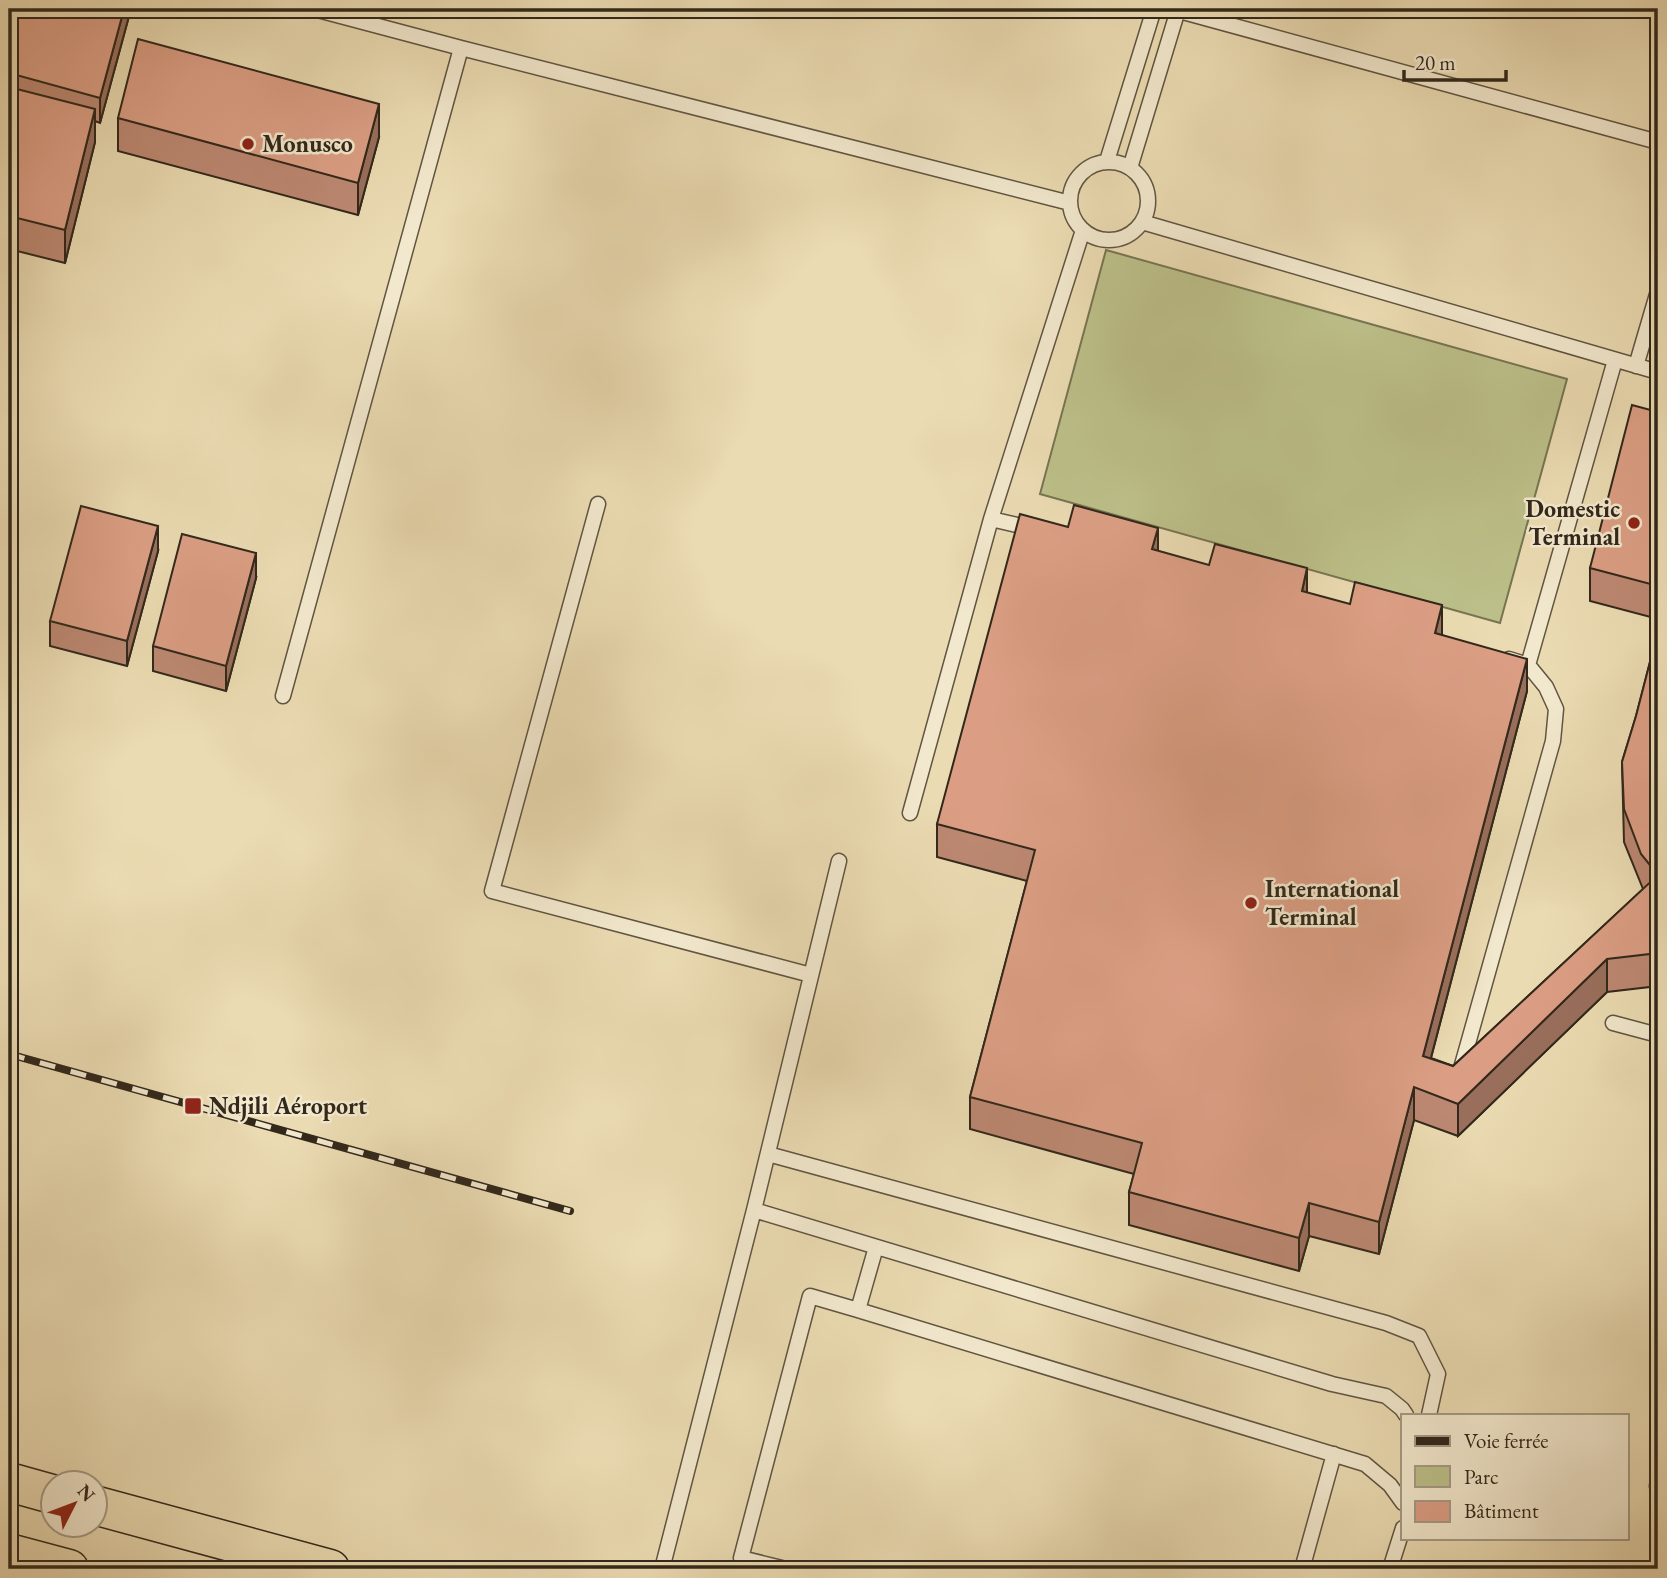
<svg xmlns="http://www.w3.org/2000/svg" width="1667" height="1578" font-family="'EB Garamond',serif">
	<rect width="100%" height="100%" fill="#ebdbb2"/>
	<filter id="stains"><feTurbulence type="fractalNoise" baseFrequency=".00286" numOctaves="4"/><feColorMatrix values="0 0 0 0 .2 0 0 0 0 .09 0 0 0 0 .02 0 0 0 .5 -.17"/></filter>
	<radialGradient id="worn" r=".72"><stop offset=".6" stop-color="#630" stop-opacity="0"/><stop offset="1" stop-color="#630" stop-opacity=".3"/></radialGradient>
	<path fill="#bcbf89" stroke="#777452" stroke-width="2" d="M1106,250l461,129 -67,244 -460,-129z"/>
	<g fill="none" stroke-linecap="round" stroke-linejoin="round">
		<g stroke="#605541" stroke-width="17">
			<path id="service" d="M314,9l147,39 609,155
				M1172,9l486,133
				M1107,161l47,-152
				M1070 201a39 39 0 1 1 78 0a39 39 0 1 1-78 0Z
				M1130,168l48,-158
				M1142,222l516,150
				M1636,366l22,-75
				M598,504l-106,387 319,84
				M991,519l43,10
				M1509,659l19,6 87,-305
				M283,696l178,-648
				M910,813l81,-294 92,-289
				M1613,1023l45,12
				M1460,1072l93,-331 3,-32 -10,-22 -18,-22
				M768,1154l618,169 33,13 19,38 -9,41
				M754,1210l578,174 54,12 16,13 4,6
				M876,1247l-18,63 507,154 25,21 13,18
				M1658,1482l-1,4 1,3
				M662,1569l92,-359 85,-349
				M786,1569l-45,-11 69,-262 48,14
				M1302,1569l32,-115
				M1390,1569l13,-41"/>
		</g>
		<g stroke="#32281b" stroke-width="41">
			<path id="trunk" d="M9,1482l43,12
				M94,1505l236,64
				M9,1553l60,16"/>
		</g>
		<use href="#service" stroke="#f2e8cd" stroke-width="14"/>
		<use href="#trunk" stroke="#ebdbb2" stroke-width="38"/>
		<g stroke="#32281b" stroke-width="8">
			<path id="rail" d="M9,1054l561,157"/>
		</g>
		<use href="#rail" stroke="#f2e8cd" stroke-width="5" stroke-dasharray="16" stroke-linecap="butt"/>
	</g>
	<path fill="#bc8872" stroke="#32281b" stroke-width="2" d="M9,9h120v7l-29,107 -5,-2v21l-30,121 -56,-14z
		M118,118l261,19 -21,78 -240,-64z
		M1658,412v207l-68,-18v-33z
		M1068,527l239,66 135,42 85,56 -96,367 22,8 190,-177 -19,-47 -2,-80 14,-46 22,-85v355l-51,6 -149,144 -44,-16 -35,134 -70,-18 -10,35 -170,-46v-33l5,-18 -164,-45v-32l57,-216 -90,-24v-33z
		M158,551l-31,115 -77,-20v-25z
		M256,578l-30,113 -73,-20v-25z"/>
	<path fill="#996f5c" stroke="#32281b" stroke-width="2" d="M124,9h5v7l-29,107v-25z
		M379,104v33l-21,78v-32z
		M95,109v33l-30,121v-33z
		M158,526v25l-31,115v-25z
		M1158,528v33l-6,-12z
		M256,553v25l-30,113v-25z
		M1307,568v33l-5,-10z
		M1442,605v33l-7,-5z
		M1527,659v32l-104,397v-32z
		M1607,959v33l-149,144v-32z
		M1414,1087v33l-35,134v-32z
		M1309,1203v33l-10,35v-33z"/>
	<path fill="#db9e84" stroke="#32281b" stroke-width="2" d="M9,9h115l-24,89 -91,-25z
		M138,39l241,65 -21,79 -240,-65z
		M9,87l86,22 -30,121 -56,-14z
		M1632,405l26,7v174l-68,-18z
		M1074,505l84,23 -6,21 57,16 6,-21 92,24 -5,23 48,13 5,-22 87,23 -7,28 92,26 -104,397 30,10 205,-191 -17,-21 -17,-45 -2,-47 14,-46 22,-85v322l-51,6 -149,145 -44,-17 -35,135 -70,-19 -10,35 -170,-46 13,-49 -172,-46 65,-247 -98,-26 83,-310 48,13z
		M81,506l77,20 -31,115 -77,-20z
		M182,534l74,19 -30,113 -73,-20z"/>
	<g fill="#8f2418" stroke="#f2e8cd" stroke-width="2.5">
		<circle cx="248" cy="144" r="7"/>
		<circle cx="1634" cy="523" r="7"/>
		<circle cx="1251" cy="903" r="7"/>
		<rect x="184" y="1097" width="18" height="18" rx="3.5"/>
	</g>
	<g text-anchor="middle" stroke-width="5" stroke-linejoin="round" paint-order="stroke">
		<g font-size="24" font-weight="bold" fill="#32281b" stroke="#f2e8cd" text-anchor="start">
			<text x="262" y="152">Monusco</text>
			<text x="1620" y="517" text-anchor="end">Domestic<tspan x="1620" dy="28">Terminal</tspan></text>
			<text x="1265" y="897">International<tspan x="1265" dy="28">Terminal</tspan></text>
			<text x="209" y="1114">Ndjili Aéroport</text>
		</g>
	</g>
	<rect width="1667" height="1578" fill="none" stroke="#ebdbb2" stroke-width="35"/>
	<rect x="10" y="10" width="1646" height="1557" fill="none" stroke="#32281b" stroke-width="3.5"/>
	<rect x="18" y="18" width="1632" height="1543" fill="none" stroke="#32281b" stroke-width="2"/>
	<rect x="1401" y="1414" width="228" height="126" fill="#f2e8cd" stroke="#a59b86" stroke-width="2"/>
	<rect x="1415" y="1436" width="35" height="10" fill="#32281b" stroke="#a59b86" stroke-width="2"/>
	<text x="1464" y="1448" font-size="21" fill="#32281b">Voie ferrée</text>
	<rect x="1415" y="1466" width="35" height="21" fill="#bcbf89" stroke="#a59b86" stroke-width="2"/>
	<text x="1464" y="1484" font-size="21" fill="#32281b">Parc</text>
	<rect x="1415" y="1501" width="35" height="21" fill="#db9e84" stroke="#a59b86" stroke-width="2"/>
	<text x="1464" y="1518" font-size="21" fill="#32281b">Bâtiment</text>
	<g transform="translate(74 1504) rotate(48)"><circle r="33" fill="#f2e8cd" stroke="#a59b86" stroke-width="2"/>
	<path d="M0-5L12 26L0 18L-12 26Z" fill="#8f2418"/>
	<text y="-10" font-size="19" font-weight="bold" text-anchor="middle" fill="#32281b">N</text>
	</g>
	<path d="M1404 70v10h102v-10" fill="none" stroke="#32281b" stroke-width="3.5"/>
	<text x="1415" y="70" font-size="21" fill="#32281b" stroke="#f2e8cd" stroke-width="5" paint-order="stroke">20 m</text>
	<rect width="100%" height="100%" filter="url(#stains)"/>
	<rect width="100%" height="100%" fill="url(#worn)"/>
</svg>
